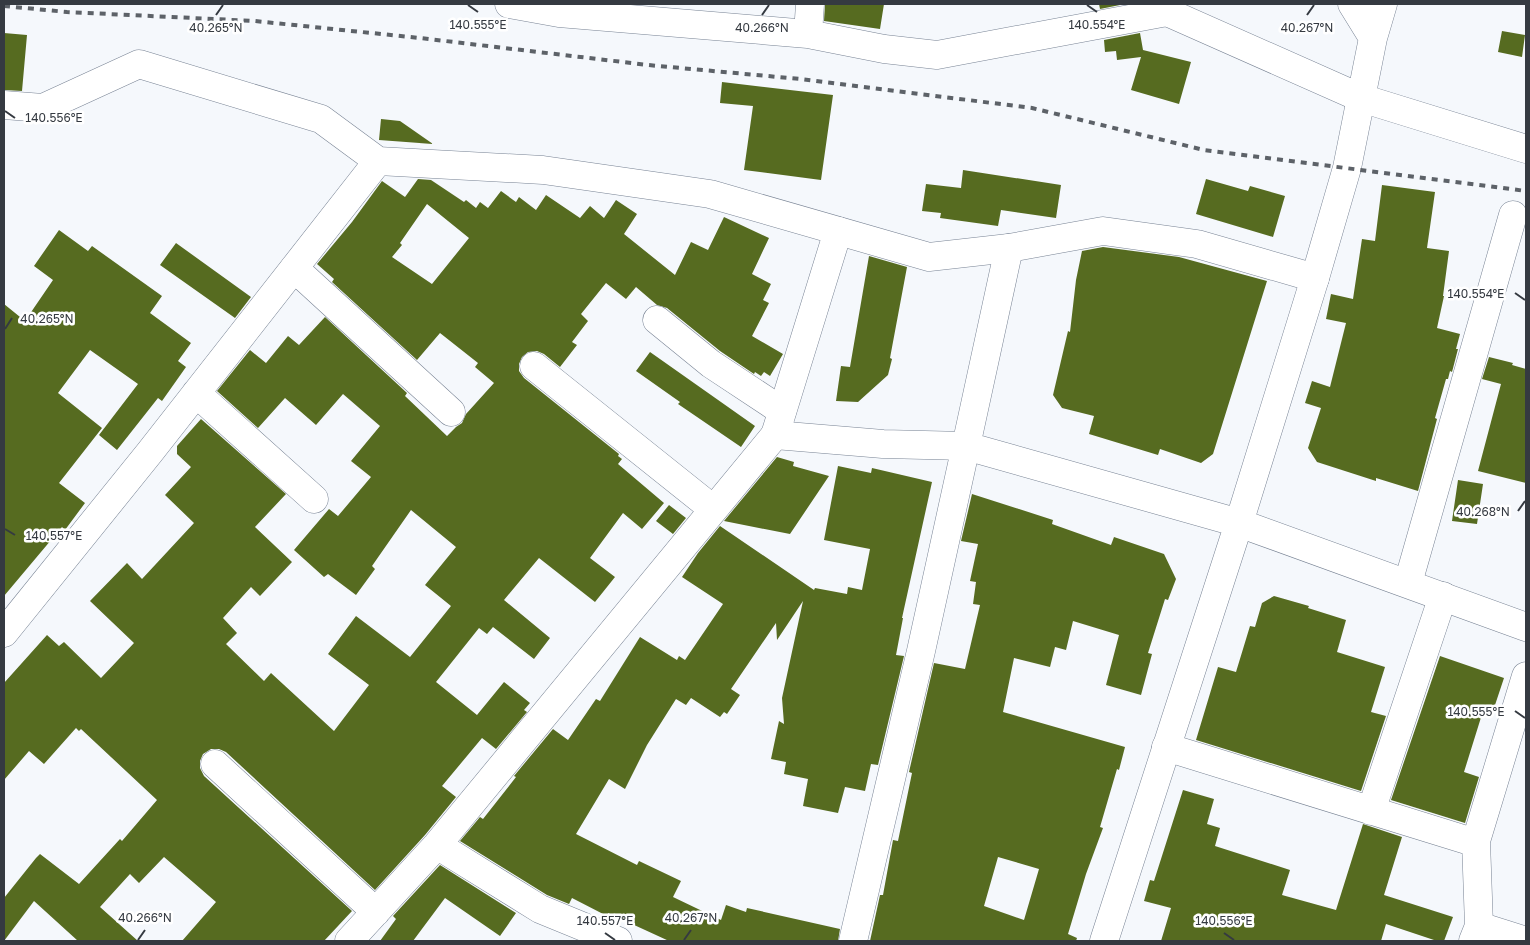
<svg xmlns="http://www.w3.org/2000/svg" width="1530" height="945" font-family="'Golos Text',sans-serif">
	<rect width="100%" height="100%" fill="#f5f8fc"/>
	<path fill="#566b20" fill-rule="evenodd" d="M825,4h59l-4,25 -56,-8z
		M1099,4h26l-25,5z
		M1502,31l23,4 -3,22 -24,-5z
		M4,33l23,2 -5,56 -18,-1z
		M1140,33l3,17 48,12 -12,42 -48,-14 10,-33 -24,3 -1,-9 -11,1 -1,-12z
		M722,82l111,13 -12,85 -77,-10 9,-64 -33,-3z
		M381,119l19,2 33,23 -54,-4z
		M963,170l98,15 -5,33 -55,-8 -3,16 -58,-8 1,-5 -19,-2 4,-27 35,4z
		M418,179l13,1 33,22 2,-2 10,8 4,-6 8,6 13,-17 15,11 3,-5 17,13 10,-15 34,23 10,-12 14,12 12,-18 21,14 -13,20 51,41 16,-33 17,8 16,-33 45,21 -17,36 19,10 -8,16 6,3 -17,33 31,18 -13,22 -6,-4 -3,4 -6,-4 -1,2 -34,-23 -53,-43 -10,-3 -21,-18 -10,12 -20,-16 -25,31 7,7 -16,21 5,3 -17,22 -16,-13 -7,-3 -9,1 -6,5 -3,7v7l5,7 95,76 -1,2 4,3 -4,5 46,39 -22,26 -19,-16 -33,45 25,19 -20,25 -56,-44 -35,42 46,38 -16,21 -41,-32 -6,7 -8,-6 -43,54 41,33 27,-33 26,21 -6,7 3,2 -31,37 -14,-11 -40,48 14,11 -31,38 -50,55 -149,-138 -7,-3h-8l-8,5 -3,7v7l4,8 148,135 -28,30h-142l34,-39 -52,-45 -25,26 -9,-9 -30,33 38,34h-60l-44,-40 -30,40v-43l32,-40 4,-4 39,30 41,-45 2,2 35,-41 -76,-71 -2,2 -3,-3 -32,36 -15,-13 -25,29v-97l43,-48 12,11 5,-4 37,36 33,-35 -44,-42 37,-38 15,16 52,-56 -29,-28 26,-28 -14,-13v-8l24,-27 85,75 -31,33 37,35 -32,34 -9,-9 -28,31 14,15 -11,11 38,37 7,-8 63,58 35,-46 -41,-31 28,-38 54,41 41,-51 -26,-21 31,-38 -45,-37 -39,56 3,3 -19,26 -28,-21 -4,3 -30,-27 35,-41 9,7 33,-39 -20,-16 29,-35 -37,-32 -27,31 -31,-27 -27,30 -41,-37 33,-41 16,13 22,-27 11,9 26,-28 82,76 -2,3 42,40 9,-9 6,-4 4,-9 28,-31 -19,-16 3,-4 -38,-30 -23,27 -85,-78 2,-3 -17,-15 35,-42 30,-41 23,16zM427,204l42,34 -37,46 -40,-27 10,-12 -2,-2z
		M1206,179l42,12 2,-5 35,10 -12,41 -77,-23z
		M1382,185l53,7 -8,56 22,3 -6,45h1l-7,32 23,6 -4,15h2l-6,23 -2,-1 -2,8h-2l-11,39 2,1 -19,72 -42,-13v3l-59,-19 -9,-14 13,-40 -16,-5 7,-22 18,6 16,-64 -20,-4 5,-25 22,5 9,-60 13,2z
		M59,230l29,21 4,-5 70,50 -12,17 41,30 -13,18 8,6 -24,34 -4,-3 -41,52 -18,-15 39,-51 -48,-34 -32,43 44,35 -43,55 26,20 -20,27 -3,-3 -58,69v-292l21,17 28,-41 -19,-14z
		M176,243l75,54 -16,21 -75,-53z
		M1103,247l76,10 88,24 -54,173 -12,9 -41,-14 -2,6 -69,-21 5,-18 -32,-8 -9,-13 15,-64 2,1 6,-52 6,-29z
		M869,256l38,11 -17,91 2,1 -4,16 -30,27 -22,-1 5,-35 9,1z
		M650,352l105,74 -14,21 -63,-43 2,-2 -44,-31z
		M1489,357l24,6 -1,2 14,4v114l-48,-12 23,-87 -19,-5z
		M777,457l17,5 -1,4 36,10 -39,58 -66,-13z
		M838,466l33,7 1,-5 60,14 -30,136h1l-7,37 8,1 -26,109 -7,-1 -6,27 -20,-4 -7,26 -35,-7 5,-27 -24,-5 2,-12 -15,-3 8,-38 5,3 -2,-26 21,-97 -26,39 -1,-17 -45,66 9,6 -13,19 -3,-2 -4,5 -29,-19 -5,7 -10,-6 -29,46 -22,44 -16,-10 -33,55 61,31 2,-4 42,20 -8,16 48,23 5,-15 20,7 1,-4 93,21 -2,12h-169l-61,-28 -1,3 -35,-18 -3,6 -22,-9 -87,-54 20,-24 3,2 33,-42 -2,-1 39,-47 15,11 28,-41 4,2 40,-64 37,23 2,-4 6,4 38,-56 -41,-27 16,-24 22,-27 94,64 1,-2 32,6 1,-7 14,3 8,-41 -46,-9z
		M1458,480l25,4 -6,40 -25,-3z
		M972,494l81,26 -1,4 59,21 3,-8 50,17 12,25 -8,21 -3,-1 -17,54 4,1 -11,41 -35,-10 13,-50 -46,-14 -7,29 -11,-3 -5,20 -36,-9 -11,54 122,35 -6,23 -2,-1 -17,58 3,1 -17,46 -18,60 9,4 -1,3h-206l10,-46h3l10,-55 5,1 14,-68 -3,-1 25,-109 31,6 15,-64 -7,-1 3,-22 -6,-1 8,-37 -17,-3zM998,857l41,12 -15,51 -40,-14z
		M669,505l17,13 -13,16 -17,-13z
		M1274,596l35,10 -1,2 38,12 -9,32 48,15 -14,45 15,4 -25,75 -165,-51 22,-73 18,5 14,-46 5,1 7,-24z
		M1440,656l64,22 -12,36 -9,-3 -19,61 15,5 -14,46 -74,-23z
		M1183,790l31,9 -7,25 13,4 -5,18 75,24 -8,25 54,15 27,-86 39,13 -18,58 69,22 -9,24h-7l-51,-17 -5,17h-220l10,-33 -27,-7 6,-21 4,1z
		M440,865l76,48 -16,23 -55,-38 -32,43h-33l16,-22 -3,-3z"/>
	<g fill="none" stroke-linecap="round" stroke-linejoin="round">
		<g stroke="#788394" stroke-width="29">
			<path id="street" d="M509,4l50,9 249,21 76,15 53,6 230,-43 194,86 12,-60 10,-34
				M1352,4l21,34
				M808,34l2,-30
				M4,105l39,3 96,-44 182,55 57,42
				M294,268l157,144
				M657,320l54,44 71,47
				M534,366l179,143
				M196,393l118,106
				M1408,583l105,-368
				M4,633l146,-181 228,-291 165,9 167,24 219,63 80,-9 94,-17 94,13 118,34
				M1166,747l310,96
				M215,764l161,148
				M1371,811l72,-215
				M437,845l103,64 78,32
				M1479,926l47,15
				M349,941l88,-96 338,-410
				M853,941l68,-290 45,-205
				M1473,941l6,-15 -3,-85 50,-165"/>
		</g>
		<g stroke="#788394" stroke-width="29">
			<path id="secondary" d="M838,231l-63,204 108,9 83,2 273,77 287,104
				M966,446l43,-198
				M1104,941l135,-418 76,-245 32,-110 14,-70 165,51"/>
		</g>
		<use href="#street" stroke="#fff" stroke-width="28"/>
		<use href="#secondary" stroke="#fff" stroke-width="28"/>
		<path stroke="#5d6268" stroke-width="4" stroke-dasharray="6 6" stroke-linecap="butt" d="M4,6l63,6 188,9 165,17 228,27 152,14 232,29 172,42 322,41"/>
	</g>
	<path fill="none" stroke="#353a41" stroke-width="2" d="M468,5l10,7M1087,5l10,7M216,15l7,-10M762,15l7,-10M1307,15l7,-10M5,111l10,7M1515,293l10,7M5,329l7,-11M1518,511l7,-10M5,529l10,6M1515,711l10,7M605,933l10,7M1224,933l10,7M138,940l7,-10M684,940l7,-10"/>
	<g font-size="12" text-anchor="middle" fill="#353a41" stroke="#fff" stroke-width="5" stroke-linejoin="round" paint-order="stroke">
		<text x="478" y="29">140.555°E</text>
		<text x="1097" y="29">140.554°E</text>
		<text x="1307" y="32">40.267°N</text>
		<text x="216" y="32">40.265°N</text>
		<text x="762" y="32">40.266°N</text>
		<text x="54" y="122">140.556°E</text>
		<text x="1476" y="298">140.554°E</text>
		<text x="47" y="323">40.265°N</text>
		<text x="1483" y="516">40.268°N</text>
		<text x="54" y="540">140.557°E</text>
		<text x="1476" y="716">140.555°E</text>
		<text x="145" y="922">40.266°N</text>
		<text x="691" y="922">40.267°N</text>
		<text x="605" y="925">140.557°E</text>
		<text x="1224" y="925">140.556°E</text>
	</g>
	<rect width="1530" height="945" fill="none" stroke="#353a41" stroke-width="10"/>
</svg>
